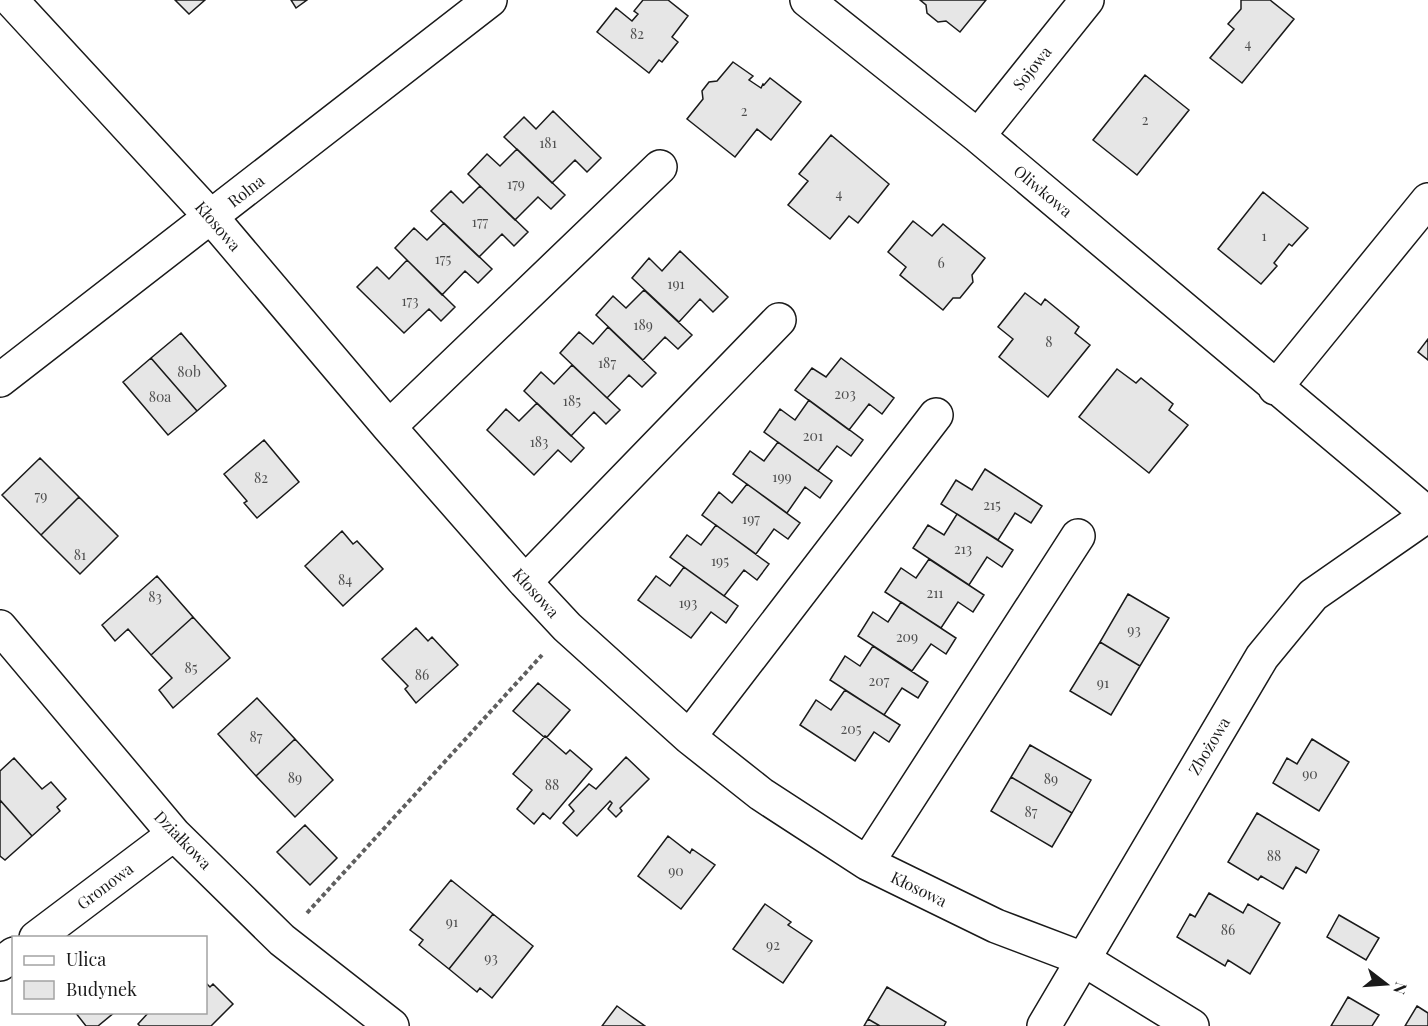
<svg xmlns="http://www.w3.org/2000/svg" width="1428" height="1026" font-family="'Playfair Display',serif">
	<rect width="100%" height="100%" fill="#fff"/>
	<path fill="#e6e6e6" stroke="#1a1a1a" stroke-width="1.5" d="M175,0h30l-16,14z
		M291,0h16l-11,8z
		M643,0h25l20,16 -16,21 6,5 -16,20 -3,-2 -10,13 -52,-41 19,-24 16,13 6,-7 -4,-3z
		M920,0h66l-26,32 -14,-11 -8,1 -11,-9 -1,-8z
		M1270,0l24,19 -52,64 -32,-25 24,-29 -6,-5 13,-15v-9z
		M733,62l20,14 -4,4 12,8 2,-4 1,1 6,-7 31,24 -30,38 -14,-11 -22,28 -48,-38 16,-20 -1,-8 7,-9 8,-1z
		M1145,75l44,35 -52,65 -44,-35z
		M553,111l48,47 -14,14 -12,-12 -23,23 -48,-46 20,-20 12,12z
		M831,135l58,49 -31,39 -9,-7 -19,23 -42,-34 20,-24 -9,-7z
		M517,149l48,46 -14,14 -13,-12 -23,23 -47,-46 19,-20 13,12z
		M480,186l48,46 -14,14 -12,-12 -23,23 -48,-46 20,-20 12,12z
		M1263,192l45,36 -16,18 -3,-2 -15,19 3,3 -16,18 -43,-35z
		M913,221l19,15 11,-12 42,34 -13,17 1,7 -13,16h-7l-10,12 -43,-35 6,-8 -18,-15z
		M444,223l48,46 -14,14 -13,-12 -23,24 -47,-47 19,-20 13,12z
		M680,251l48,46 -15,15 -13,-13 -21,23 -47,-44 17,-20 13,13z
		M407,260l48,47 -14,14 -12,-12 -25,24 -47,-46 20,-20 12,12z
		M644,290l48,45 -14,14 -13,-12 -22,23 -47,-45 17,-19 13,12z
		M1025,293l16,12 4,-6 34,28 -4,6 15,12 -42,52 -49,-40 14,-18 -15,-12z
		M608,327l48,46 -14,14 -13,-12 -22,23 -47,-45 19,-21 14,12z
		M181,333l45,53 -29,25 -46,-53z
		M1428,339v21l-10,-8z
		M151,358l46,53 -29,24 -45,-53z
		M841,358l53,40 -12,16 -13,-10 -20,26 -54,-40 17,-22 14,9z
		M572,365l48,45 -14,14 -12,-12 -23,24 -47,-45 17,-19 13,12z
		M1117,369l19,14 5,-5 32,26 -4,6 19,15 -39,48 -70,-56z
		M809,400l54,40 -12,16 -14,-10 -19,25 -54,-39 16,-23 15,11z
		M537,403l47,45 -13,14 -13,-12 -24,25 -47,-45 19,-21 13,12z
		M264,440l35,42 -42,36 -13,-15 3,-2 -23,-27z
		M778,442l54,39 -12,17 -15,-11 -18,26 -54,-39 17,-23 14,10z
		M40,458l39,39 -38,38 -39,-40z
		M985,469l57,37 -11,17 -16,-10 -17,27 -57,-36 15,-24 16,10z
		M747,484l53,39 -12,16 -14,-10 -18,25 -54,-39 17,-23 13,11z
		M79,497l39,39 -38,38 -39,-39z
		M957,514l56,36 -11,17 -15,-10 -18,28 -56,-37 15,-23 16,10z
		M716,525l53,39 -12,16 -13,-10 -20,26 -54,-39 17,-22 14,10z
		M342,531l11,13 4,-3 26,28 -40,37 -38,-40z
		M929,559l55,36 -11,17 -15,-10 -17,26 -56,-36 16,-24 15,10z
		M684,567l54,39 -12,17 -15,-11 -20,26 -53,-38 18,-24 14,10z
		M157,576l36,41 -42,38 -23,-26 -13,12 -13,-16z
		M1128,594l41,24 -29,48 -40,-24z
		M901,602l55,36 -10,16 -15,-10 -19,27 -54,-35 15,-24 15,10z
		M193,617l37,41 -57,50 -14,-18 13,-12 -21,-23z
		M416,628l12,13 4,-4 26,28 -42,38 -11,-14 3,-3 -26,-27z
		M1100,642l40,24 -29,49 -41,-24z
		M873,646l55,36 -10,16 -16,-10 -18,27 -54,-35 15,-24 15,10z
		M538,683l32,27 -23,27 -2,-1 -1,1 -31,-26z
		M845,690l55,35 -11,17 -15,-10 -19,29 -55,-36 16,-25 15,10z
		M257,698l38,41 -39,37 -38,-42z
		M545,736l21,18 4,-4 22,19 -42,50 -7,-6 -9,11 -17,-15 15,-19 -19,-16z
		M295,739l38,41 -38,37 -39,-41z
		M1312,739l37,23 -30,49 -46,-28 14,-25 10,6z
		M1030,745l61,35 -19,33 -61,-36z
		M626,757l23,22 -29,29 2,3 -6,6 -8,-8 4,-6 -2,-2 -33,35 -14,-13 11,-12 -5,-6 20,-21 7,5z
		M14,758l28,31 9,-7 15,17 -9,8 3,4 -28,25 -32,-36v-29z
		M1011,777l61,36 -20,34 -61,-36z
		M0,800l32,36 -27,24 -5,-4z
		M1257,813l62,37 -13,23 -10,-6 -13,22 -22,-13 -3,4 -30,-18z
		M305,825l32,33 -27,27 -33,-33z
		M668,836l22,17 2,-4 23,16 -34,44 -43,-33z
		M451,880l42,34 -44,55 -30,-24 4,-5 -13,-10z
		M1209,893l34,20 5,-9 32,19 -30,51 -22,-14 -3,6 -48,-29 13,-23 5,3z
		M765,904l26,18 -3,3 24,16 -29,42 -50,-34z
		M493,914l40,32 -41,52 -12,-10 -3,4 -28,-23z
		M1339,915l40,23 -13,22 -39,-23z
		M206,983l4,4 3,-3 20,20 -22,22h-71l-2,-2 11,-12h57z
		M887,987l59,35 -2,4h-64l-12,-7z
		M1348,997l31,18 -7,11h-41z
		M617,1006l11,8 17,12h-43z
		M1417,1006l11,7v13h-23z
		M75,1012h40l-17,14h-12z
		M868,1019l12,7h-16z"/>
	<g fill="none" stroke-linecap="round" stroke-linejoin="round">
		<g stroke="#1a1a1a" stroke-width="36">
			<path id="street" d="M11,0l201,218 177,209 136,155 42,45 122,110 72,57 106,69 129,63 87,33 109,67
				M807,0l171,136 450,378
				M978,136l109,-136
				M0,380l490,-380
				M1275,388l153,-188
				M389,427l271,-260
				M525,582l254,-262
				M0,627l174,207 108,106 110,86
				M689,737l247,-322
				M867,863l211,-327
				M36,938l138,-104
				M0,964l14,-10
				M1044,1026l218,-369 51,-62 115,-80"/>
		</g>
		<path stroke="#5f5f5f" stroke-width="4" stroke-dasharray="4.5 3" stroke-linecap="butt" d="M307,913l235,-258"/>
		<use href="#street" stroke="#fff" stroke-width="33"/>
	</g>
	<g text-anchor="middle" stroke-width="4.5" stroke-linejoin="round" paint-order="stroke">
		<g font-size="14" fill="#4d4d4d">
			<text x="637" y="39">82</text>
			<text x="1248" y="49">4</text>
			<text x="744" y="116">2</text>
			<text x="1145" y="125">2</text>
			<text x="548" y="148">181</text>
			<text x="516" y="189">179</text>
			<text x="839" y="199">4</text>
			<text x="480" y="227">177</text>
			<text x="1264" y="241">1</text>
			<text x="443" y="264">175</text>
			<text x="941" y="268">6</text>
			<text x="676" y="289">191</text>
			<text x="410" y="306">173</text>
			<text x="643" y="330">189</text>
			<text x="1049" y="347">8</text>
			<text x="607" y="368">187</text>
			<text x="189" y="377">80b</text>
			<text x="845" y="399">203</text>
			<text x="160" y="402">80a</text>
			<text x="572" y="406">185</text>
			<text x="813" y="441">201</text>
			<text x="539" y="447">183</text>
			<text x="782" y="482">199</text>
			<text x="261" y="483">82</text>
			<text x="41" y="501">79</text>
			<text x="992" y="510">215</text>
			<text x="751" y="524">197</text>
			<text x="963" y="554">213</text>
			<text x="80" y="560">81</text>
			<text x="720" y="566">195</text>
			<text x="345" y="585">84</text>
			<text x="935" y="598">211</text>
			<text x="155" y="602">83</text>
			<text x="688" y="608">193</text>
			<text x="1134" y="635">93</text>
			<text x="907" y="642">209</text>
			<text x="191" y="673">85</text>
			<text x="422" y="680">86</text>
			<text x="879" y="686">207</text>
			<text x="1103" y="688">91</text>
			<text x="851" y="734">205</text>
			<text x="256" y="742">87</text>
			<text x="1310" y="779">90</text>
			<text x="295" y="783">89</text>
			<text x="1051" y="784">89</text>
			<text x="552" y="790">88</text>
			<text x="1031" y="817">87</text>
			<text x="1274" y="861">88</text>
			<text x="676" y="876">90</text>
			<text x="452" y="927">91</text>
			<text x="1228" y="935">86</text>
			<text x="773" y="950">92</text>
			<text x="491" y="963">93</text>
		</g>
		<g font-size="16" fill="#1a1a1a" stroke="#fff">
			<text transform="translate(1032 68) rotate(-51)" y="6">Sojowa</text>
			<text transform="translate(246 191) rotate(-38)" y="6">Rolna</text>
			<text transform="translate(1043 191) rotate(40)" y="6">Oliwkowa</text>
			<text transform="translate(218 226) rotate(49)" y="6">Kłosowa</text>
			<text transform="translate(536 593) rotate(48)" y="6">Kłosowa</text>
			<text transform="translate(1209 746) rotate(-59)" y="6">Zbożowa</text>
			<text transform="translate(183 840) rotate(46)" y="6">Działkowa</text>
			<text transform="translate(105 886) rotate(-37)" y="6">Gronowa</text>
			<text transform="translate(919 889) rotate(26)" y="6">Kłosowa</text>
		</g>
	</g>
	<rect x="12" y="936" width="195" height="78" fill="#ffffff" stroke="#a3a3a3" stroke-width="1.5"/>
	<rect x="24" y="956" width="30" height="9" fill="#ffffff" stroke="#a3a3a3" stroke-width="1.5"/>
	<text x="66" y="966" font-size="18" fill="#1a1a1a">Ulica</text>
	<rect x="24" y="981" width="30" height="18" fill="#e6e6e6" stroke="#a3a3a3" stroke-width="1.5"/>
	<text x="66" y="996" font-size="18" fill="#1a1a1a">Budynek</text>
	<g transform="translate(1386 984) rotate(107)" stroke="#ffffff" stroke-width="4.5" paint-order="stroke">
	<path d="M0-4.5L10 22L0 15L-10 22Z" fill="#1a1a1a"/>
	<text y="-9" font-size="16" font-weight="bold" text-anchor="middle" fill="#1a1a1a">N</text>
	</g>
</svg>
